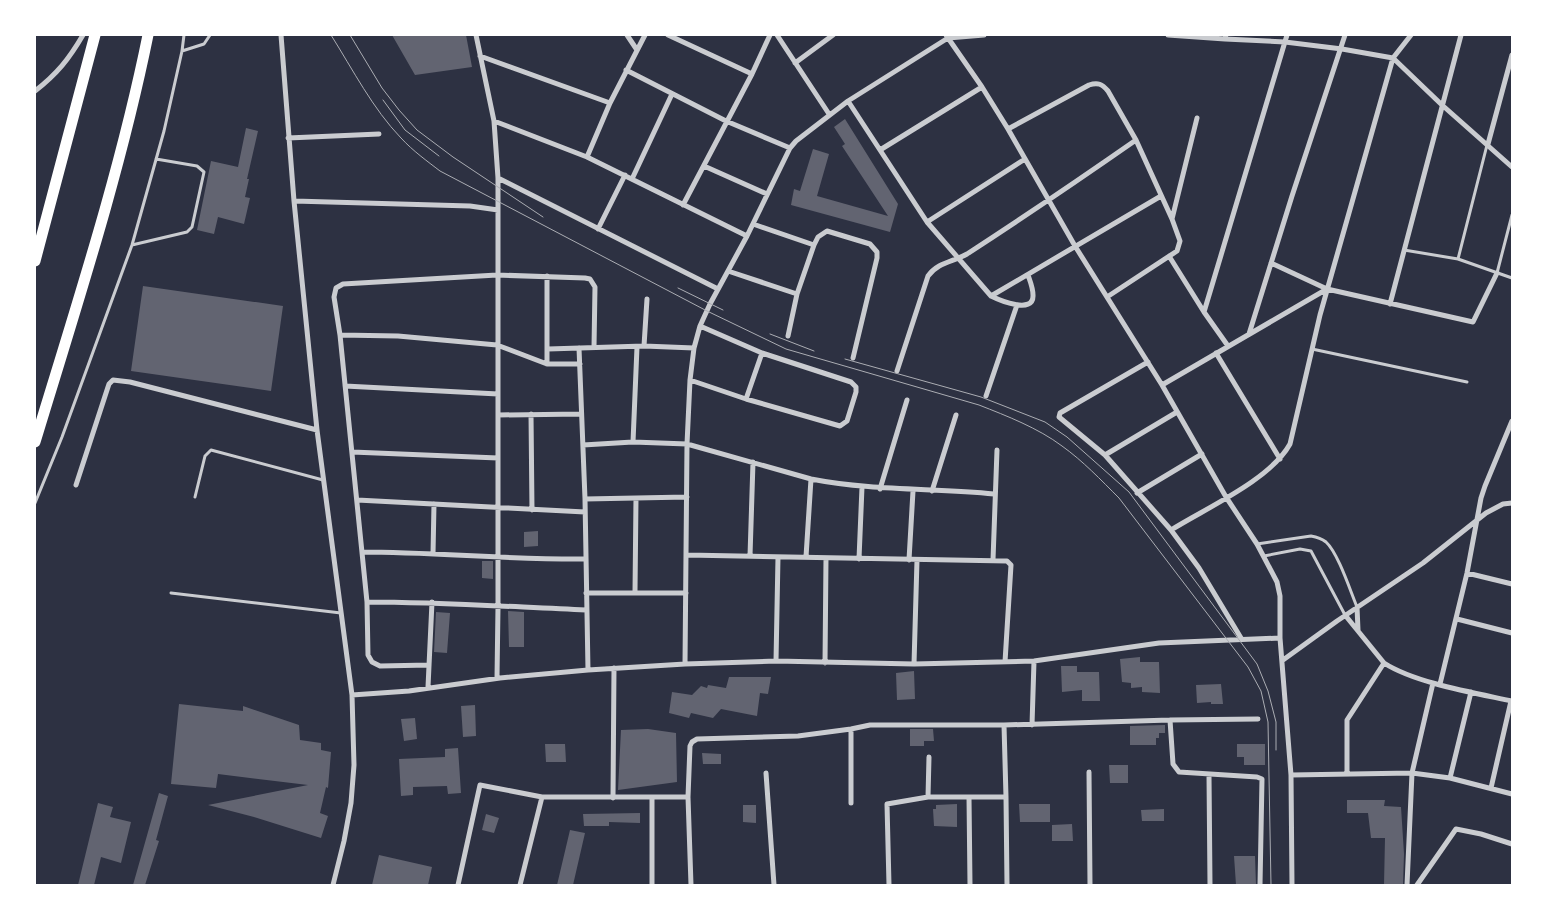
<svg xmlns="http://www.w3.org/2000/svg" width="1547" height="920" font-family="'Work Sans',sans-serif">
	<rect width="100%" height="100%" fill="#2d3142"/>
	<path fill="#626471" d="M392,35h74l6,32 -57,8z
		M845,119l53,85 -8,28 -99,-27 3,-16 6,2 13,-42 16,5 -12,42 71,20 -46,-70 3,-2 -11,-17z
		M246,128l12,3 -11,48h2l-4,18 5,1 -6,26 -26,-7 -4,17 -17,-4 14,-69 27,6z
		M143,286l140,20 -12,85 -140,-20z
		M538,531v15l-14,1v-15z
		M482,561h11v18l-11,-1z
		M508,611l16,1v35h-15z
		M436,612l14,1 -3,40 -13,-1z
		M1140,657v5h19l1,31 -18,-1v-5l-11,1v-5l-9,-1 -2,-23z
		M1061,666h16v6h22l1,29h-18v-11l-20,2z
		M914,671l1,28 -18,1 -1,-27z
		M729,677h42l-3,17 -8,-1 -3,23 -36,-7 -8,9 -22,-5 -2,5 -20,-5 3,-21 20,3 9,-9 6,2 1,-3 18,3z
		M1221,684l2,20h-12v-2l-14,1 -1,-18z
		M179,704l64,7v-5l56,19 1,15 21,3v7l10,2 -3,36 -2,-1 -6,26 8,3 -7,22 -67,-21 -46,-12 100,-20 -90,-11 -2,14 -45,-4z
		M475,705l1,31 -13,1 -2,-31z
		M415,718l2,21 -13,2 -3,-22z
		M1165,725v8h-6v5h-3v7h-26v-19z
		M648,729l28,4 1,49 -59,8 3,-60z
		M910,729h23l1,12h-10v5h-14z
		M545,744h20l1,18h-20z
		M1237,744h28v21h-21v-8h-7z
		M458,748l3,45 -13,1 -1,-8 -34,1v8l-12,1 -2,-37 46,-2v-8z
		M702,753l19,1v10h-18z
		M1109,765h19v18h-18z
		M159,793l9,3 -12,44 3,1 -14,44h-12z
		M1347,800h38l-1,6 17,1 3,47 -1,31h-19l1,-47h-14l-3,-25h-21z
		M98,803l15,4 -3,10 21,5 -10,41 -20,-6 -7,28h-16z
		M957,804v23l-23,-1 -1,-17h3v-4z
		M1019,804h31v18h-30z
		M743,805h13v18l-13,-1z
		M1164,809v12h-22l-1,-11z
		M640,813v10l-31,-1v4h-25l-1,-12z
		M486,814l13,4 -5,15 -12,-3z
		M1072,824l1,17h-21v-16z
		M570,830l15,3 -12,52h-16z
		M379,855l53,12 -4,18h-56z
		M1234,856h21l1,29h-20z"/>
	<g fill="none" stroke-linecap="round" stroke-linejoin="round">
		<path stroke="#caccd0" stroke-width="3" d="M182,51l22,-7 6,-9
			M132,245l55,-13 5,-5 12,-55 -7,-6 -41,-7
			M1404,250l54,9 54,19
			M1458,259l29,-114
			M1497,273l15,-58
			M1312,349l155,33
			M195,497l10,-41 6,-6 112,30
			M35,503l27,-66 70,-192 32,-114 18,-80 2,-16
			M1257,544l54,-8c6,1 10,2 15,6 12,11 24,48 31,65
			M1264,556l36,-7 11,2 34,64
			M171,593l170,20"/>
		<path stroke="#caccd0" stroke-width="5" d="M281,35l13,166 23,229 35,265 2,70 -3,38 -7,38 -11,44
			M476,35l18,86 4,57v429l-1,71
			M627,35l10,15
			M668,35l84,39
			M777,35l52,79
			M946,35l36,52 26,42 67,117 87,139 64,112 31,47 20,38 3,14v42l11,137 1,110
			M1168,35l57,4
			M1226,35l-1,4 60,3 57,7 51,9 49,47 70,62
			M480,56l130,47
			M795,63l38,-28
			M626,70l100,51 64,27
			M35,91c22,-17 34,-32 48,-56
			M848,101l79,121 64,74 170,-100
			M494,121l93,36 160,79
			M1008,129l81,-44c9,-3 13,-1 19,6l28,49 36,79 8,22 -3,10 -70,46
			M288,138l91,-4
			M1488,144l24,-89
			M880,150l102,-63
			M587,157l23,-54 35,-68
			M704,166l63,28
			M498,178l220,111
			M632,179l40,-85
			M294,201l176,5 28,4
			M683,205l69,-131 18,-39
			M1172,219l25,-101
			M927,222l98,-63
			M753,224l61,21 -17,49 -9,42
			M598,229l27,-54
			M814,245l4,-8 9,-6 43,13 7,8v6l-24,100
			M1169,256l35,56
			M1271,263l56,26 146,33 24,-49
			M728,271l69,23
			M547,276v88
			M991,296c8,4 43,19 42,-1 0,-7 -3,-14 -5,-20
			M1390,304l71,-269
			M1249,334l43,-138 53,-161
			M340,335l58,1 99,9 50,19h33
			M644,346l3,-47
			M1228,346l-24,-34 83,-277
			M579,348l6,151 3,171
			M548,349l96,-3 50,2
			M1216,353l64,106
			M1148,362l-88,51 -1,4 46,38 66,75c35,-22 99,-50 119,-86l30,-129 73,-257 18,-23
			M897,371l31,-95c10,-14 25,-14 39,-22 57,-37 113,-75 169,-114
			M690,380l56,19 94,27 7,-5 9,-29v-5l-5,-5 -89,-29 -62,-27
			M1162,385l165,-96
			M345,386l153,8
			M986,396l31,-91
			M746,399l16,-46
			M531,414l1,96
			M498,415l83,-1
			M633,442l4,-95
			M583,445l50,-3 54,2 124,35c61,12 122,9 183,15
			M352,452l146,6
			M1105,455l72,-43
			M76,485l31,-95 2,-6 4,-4 17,2 187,48
			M880,489l27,-89
			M932,491l24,-76
			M1137,493l65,-39
			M585,499l102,-2
			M357,500l228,12
			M1171,530l28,38 42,70
			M362,552c74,0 149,8 224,7
			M433,554l1,-50
			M687,555l320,6 4,4 -6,97
			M750,556l3,-94
			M806,557l5,-78
			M859,559l3,-72
			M909,560l4,-69
			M993,560l4,-110
			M1467,573l45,11
			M635,592l1,-94
			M586,593h100
			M367,602c73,0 146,5 219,8
			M1357,607l1,23
			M1345,615l39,48 -37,57v53
			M1457,619l55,14
			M1283,660l54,-39 86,-58 63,-50 17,-9 9,-1
			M776,661l2,-104
			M825,663l1,-105
			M1384,663c31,20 91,30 128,38
			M685,664l2,-220 3,-64 4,-32 6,-22 10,-22 37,-68 43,-88 6,-7 52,-40 100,-63 36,-3
			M914,664l3,-104
			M429,665l-49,1 -8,-4 -4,-7 -1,-53 -27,-267 -6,-38 2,-9 7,-4 154,-9 88,3 5,1 5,8 -1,60
			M1440,684l27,-111 14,-75 4,-12 27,-65
			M428,687l4,-85
			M352,695l57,-4 91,-13 88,-8 97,-6 91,-3 138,3 120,-3 125,-18 121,-5
			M1170,720l3,44 6,8 78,5 5,2 -2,106
			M1032,725l2,-64
			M1089,772l1,113
			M766,773l8,112
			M1209,775l1,110
			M1291,775l121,-2 38,5 62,16
			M1450,778l21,-86
			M1491,788l20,-87
			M542,797h146
			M928,797l1,-40
			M969,797l1,88
			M1006,797l1,88
			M613,798l1,-130
			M851,803v-74
			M458,885l22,-100 62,12 -22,88
			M652,885v-88
			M691,885l-3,-88 2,-51 2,-4 5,-3 101,-3 53,-7 19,-4h134l166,-5 88,-1
			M889,885l-2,-81 41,-7h78l-2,-72
			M1407,885l5,-112 21,-90
			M1417,885l39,-56 25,5 31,10"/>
		<path stroke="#fff" stroke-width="11" d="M35,261l60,-226
			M35,442c41,-135 85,-269 113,-407"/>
		<path stroke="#abadb3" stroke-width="1" d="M331,35c22,35 42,74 70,103 12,13 26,23 39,33l267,140 79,38 193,56c28,11 59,23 83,41 21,15 39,34 57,52l129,169 13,24 7,31 3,163
			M350,35l32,53 17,22 18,20 36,27 90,60
			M383,100l22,30 34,26
			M678,288l45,22
			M770,334l44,17
			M845,359l136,38 64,25 22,15 62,55 128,172 11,27 8,31v28"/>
	</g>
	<rect width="1547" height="920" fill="none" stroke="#ffffff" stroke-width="72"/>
</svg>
